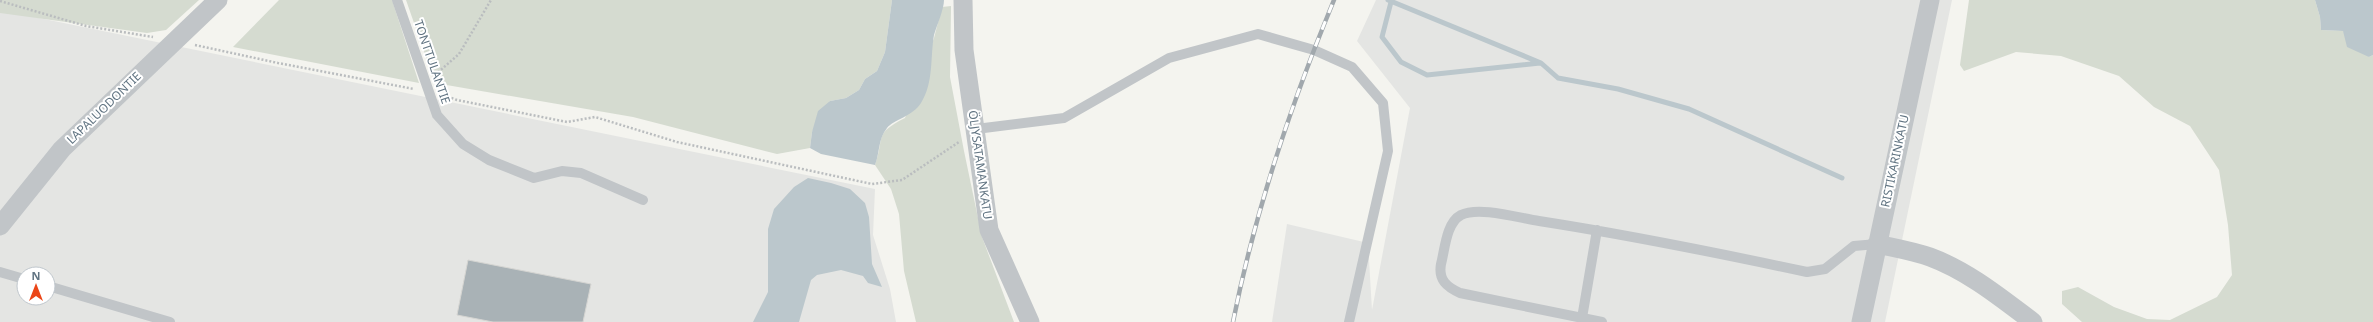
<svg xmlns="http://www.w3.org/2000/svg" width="2373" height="322" font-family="'Noto Sans',sans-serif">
	<rect width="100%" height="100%" fill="#f4f4ef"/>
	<path fill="#e4e5e3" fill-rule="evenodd" d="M1376,0h576l-67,322h-613l15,-98 81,19 4,67 38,-202 -53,-67z
		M0,10l875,179 -2,46 17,54 6,33h-896zM24,274h24v24h-24z"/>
	<path fill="#d5dbd0" d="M0,0h199l-33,30 -19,3 -147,-20z
		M279,0h113l27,83 -186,-36z
		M406,0h486l-7,52 -8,19 -12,8 -6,11 -13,8 -16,3 -18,31 -2,16 -33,6 -144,-37 -198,-34z
		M1969,0h346l5,17 1,13 22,1 26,26 4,-2v267h-291l-20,-18v-13l16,-4 36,20 33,12 23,1 47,-23 15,-22 -4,-50 -9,-55 -29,-44 -36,-19 -35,-31 -58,-20 -45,-4 -52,19 -4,-6z
		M951,6l-1,71 14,74 18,86 32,85h-98l-12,-51 -5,-57 -8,-25 -16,-24c10,-28 -2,-31 30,-47l29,-80 8,-31z"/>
	<path fill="#bbc7cc" d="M892,0h52c0,9 -7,25 -10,35 -4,23 0,47 -13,68 -8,13 -28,17 -34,25 -9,11 -7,24 -12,37l-54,-11 -11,-6 2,-16 6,-21 12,-10 16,-3 13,-8 6,-11 12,-8 8,-19z
		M2315,0h58v55l-4,2 -22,-10 -4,-16 -22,-1 -1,-13z
		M808,178l23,5 19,6 15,14 4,14 3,47 10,23 -14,-4 -5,-7 -22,-6 -24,5 -6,5 -12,42h-46l15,-30v-63l6,-20 20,-22z"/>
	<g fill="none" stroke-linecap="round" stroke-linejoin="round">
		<path stroke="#bbc7cc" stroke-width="5" d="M1388,0l153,63 17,15 60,11 71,20 153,69
			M1391,2l-9,35 19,25 26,13 113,-12"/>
	</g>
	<path fill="#a9b2b6" stroke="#d5d5d2" d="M468,260l123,24 -8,38h-90l-36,-7z"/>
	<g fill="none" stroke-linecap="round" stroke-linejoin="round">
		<path stroke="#babdbf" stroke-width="2.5" stroke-dasharray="2 2" stroke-linecap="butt" d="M0,1l86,25 67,11
			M195,45l83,18 136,26
			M435,75l24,-21 32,-54
			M444,95l13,5 110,22 28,-5 82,25 195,42 30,-4 57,-38"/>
		<path stroke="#c1c5c8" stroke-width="10" d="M397,0l40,115 26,29 26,16 45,18 28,-7 19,2 62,27
			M976,129l88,-11 105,-60 89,-24 56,16 38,17 31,36 5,48 -39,171
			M0,272l24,7
			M48,286l122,36
			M1582,318l15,-88
			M1602,322l-142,-29c-13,-6 -22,-13 -19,-29 4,-15 5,-41 20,-49 18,-9 58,3 78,6 90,14 179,32 268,51l18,-3 29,-23 23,-2"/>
		<path stroke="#c1c5c8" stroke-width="19" d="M963,0l1,50 25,180 41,92
			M0,226l62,-77 156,-149
			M1877,244c18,4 36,7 53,13 38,14 71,41 103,65
			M1861,322l69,-322"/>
		<g stroke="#a1a8ad" stroke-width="4.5">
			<path id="rail" d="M1233,322c22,-111 58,-218 101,-322"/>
		</g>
		<use href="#rail" stroke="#fff" stroke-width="3" stroke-dasharray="9" stroke-linecap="butt"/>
	</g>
	<g text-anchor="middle" stroke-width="4" stroke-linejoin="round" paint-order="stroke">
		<g font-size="12" fill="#617482" stroke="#fff">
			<text transform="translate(432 62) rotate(71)" y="4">TONTTULANTIE</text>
			<text transform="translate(104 108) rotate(-44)" y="4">LAPALUODONTIE</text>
			<text transform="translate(1895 161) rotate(-78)" y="4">RISTIKARINKATU</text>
			<text transform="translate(980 165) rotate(82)" y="4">ÖLJYSATAMANKATU</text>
		</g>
	</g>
	<g transform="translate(36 286)"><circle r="19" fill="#ffffff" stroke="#c0c7cd"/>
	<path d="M0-3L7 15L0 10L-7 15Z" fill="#eb4618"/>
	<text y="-6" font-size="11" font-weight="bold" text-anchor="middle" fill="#617482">N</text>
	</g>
</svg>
